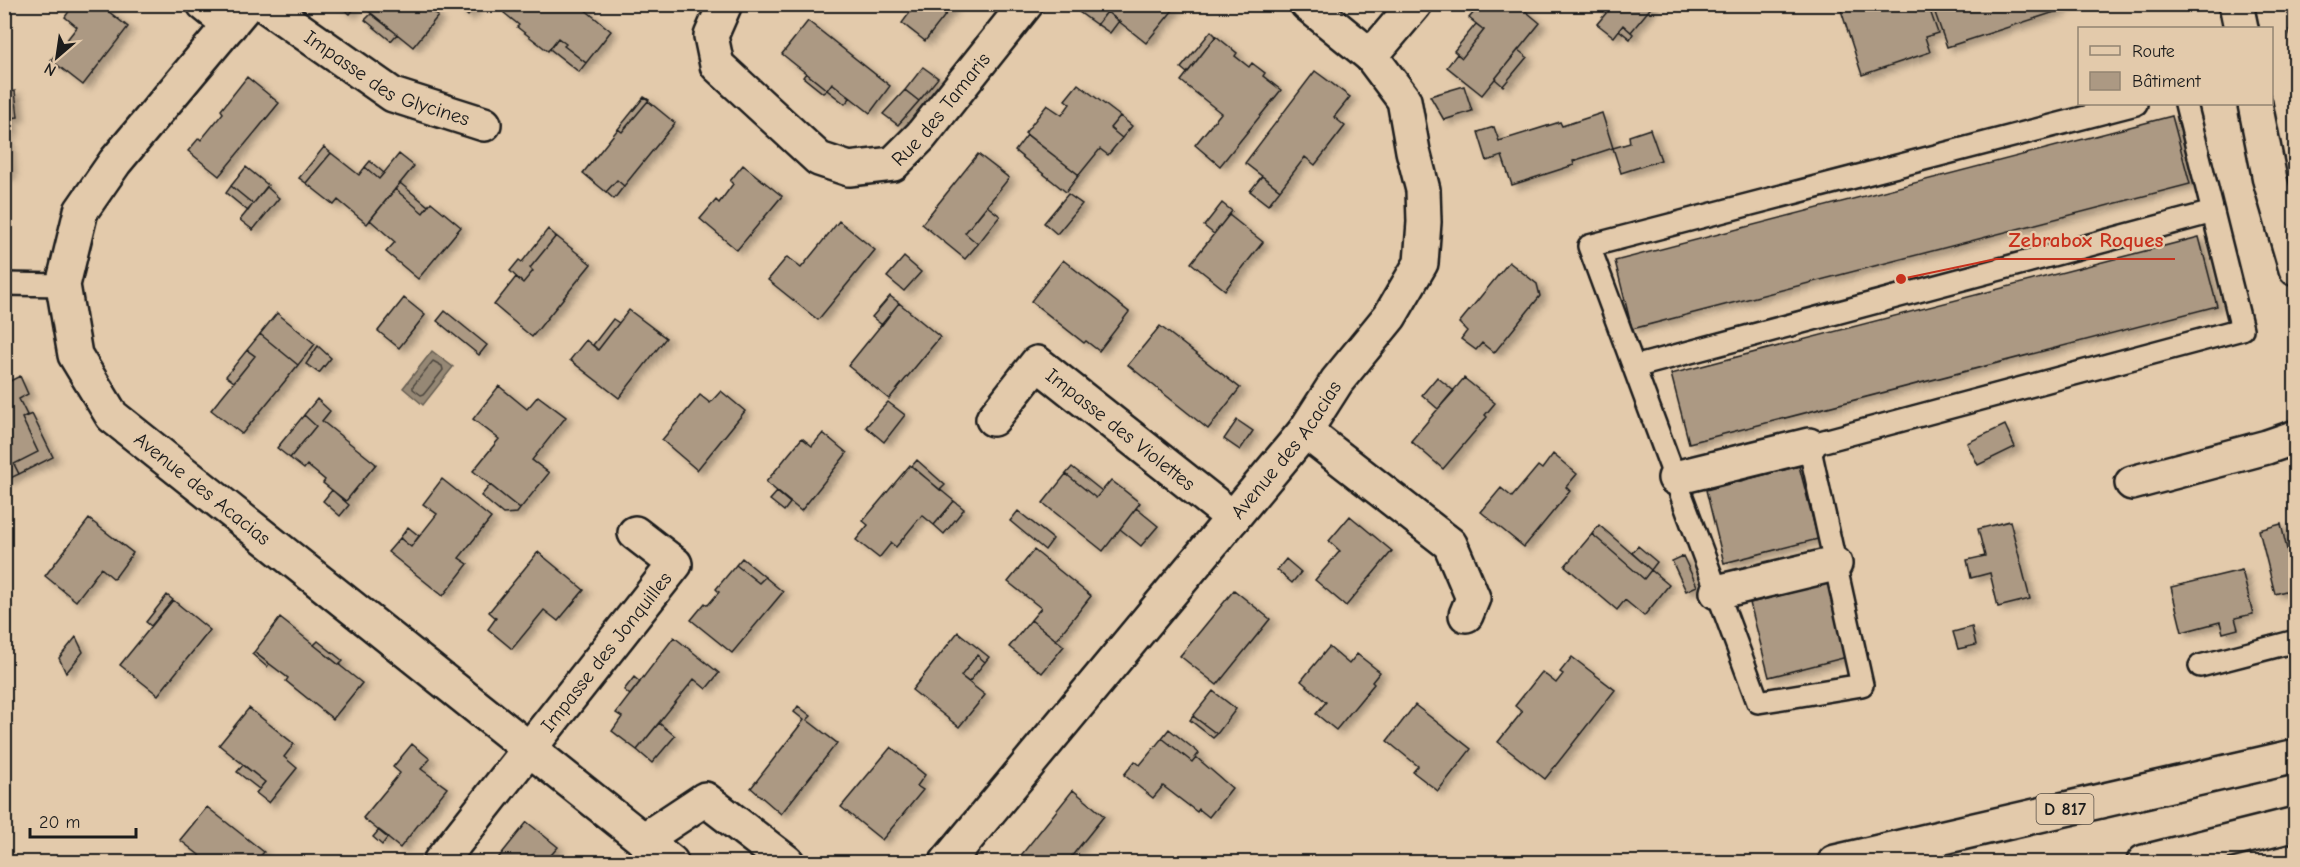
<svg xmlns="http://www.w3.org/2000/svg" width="2300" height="867" font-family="'Comic Neue',sans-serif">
	<defs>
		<filter id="shadow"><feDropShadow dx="6" dy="4" stdDeviation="3" flood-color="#0004"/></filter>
	</defs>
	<rect width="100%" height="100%" fill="#e3caab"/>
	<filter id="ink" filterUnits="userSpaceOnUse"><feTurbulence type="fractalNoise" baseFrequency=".0167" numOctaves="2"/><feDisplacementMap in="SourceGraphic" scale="12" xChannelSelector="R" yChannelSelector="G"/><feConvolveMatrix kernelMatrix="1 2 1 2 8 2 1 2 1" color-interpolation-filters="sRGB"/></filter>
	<g filter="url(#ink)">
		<path fill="#968874" stroke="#655d51" stroke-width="1.5" d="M432,351l21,16 -30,38 -20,-17z"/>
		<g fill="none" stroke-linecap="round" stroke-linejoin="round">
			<path stroke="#4d473f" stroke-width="1.5" d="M433,361l9,5 1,4 -19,24 -3,1 -8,-6v-3z"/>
		</g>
		<path fill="#ac9983" stroke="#1c1c1c" stroke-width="1.5" filter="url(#shadow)" d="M74,4h25l29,23 -45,58 -32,-25 26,-33 -12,-10z
			M337,4h21l-8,10z
			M360,4h64l14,12 -25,31z
			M455,4h22l-9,12z
			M511,4h67l33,27 -25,32 -22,-17 2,-2 -8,-6 -10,13 -31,-24 2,-2 -15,-12z
			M903,4h51l-29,37 -23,-18 9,-12z
			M1085,4h93l-32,39 -39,-31 -10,13 -18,-13z
			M1481,4h36l23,19 -58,72 -35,-28 10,-13 5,4 22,-28 -15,-12z
			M1598,4h56l-23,28 -8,-7 -9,12 -17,-13 10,-12z
			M1839,4h74l2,6 13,-5 10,28 -13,4 5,15 -68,23z
			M1932,4h137l-8,3v3l-114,37z
			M1107,12l12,9 -9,12 -13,-9z
			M371,14l26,20 -6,7 -26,-21z
			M808,21l82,65 -20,27 -38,-30 -5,7 -45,-36z
			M1476,24l8,6 -22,28 -8,-7z
			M1623,25l10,9 -3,5 -11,-9z
			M2296,28v26l-7,-24z
			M1211,31l5,5 -29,37 -6,-5z
			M1216,36l21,17 -2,3 14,11 3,-4 13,10 -2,3 18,14 -61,76 -25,-21 26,-32 -40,-32z
			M558,38l8,6 -2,2 22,17 -7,9 -29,-23z
			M1518,50l9,7 -24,29 -8,-7z
			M923,67l15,11 -19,23 -14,-11z
			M1315,71l35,26 -16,20 11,9 -30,39 -10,-8 -25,33 -35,-27z
			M806,73l21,17 -4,3 -20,-16z
			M247,77l32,26 -60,73 -31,-25 11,-13 2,2 22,-27 -2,-3z
			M832,83l18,15 -5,6 -18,-14z
			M1078,84l42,32 -10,12 12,10 -14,17 -8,-6 -21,26 -54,-42 22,-28 15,10 8,-11 -5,-4z
			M1464,86l8,25 -28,9 -14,-24z
			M905,90l14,11 -21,24 -15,-11z
			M15,91l3,26 -7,1 -3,-26z
			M4,92h4l4,39 -6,1 2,16 -4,1z
			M644,97l5,3 -27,32 -4,-3z
			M648,101l27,22 -51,63 -7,-6 -11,12 -23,-19 35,-44 4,3z
			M1602,113l11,35 -40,13 1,4 -62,20 -10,-29 -15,5 -9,-29 16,-5 5,14 61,-19 2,4z
			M1120,116l12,10 -10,12 -12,-10z
			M2172,116l18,68 -558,145 -17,-68z
			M1650,129l11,31 -40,13 -8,-25 17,-5 -1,-7z
			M1027,135l52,40 -13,17 -51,-41z
			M324,147l7,6 -25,30 -7,-5z
			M8,148l2,27 -6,1v-27z
			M331,153l28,22 6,-8 14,12 20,-25 15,12 -47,58 -29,-24 -4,5 -28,-22z
			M978,154l31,24 -44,55 13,11 -13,15 -43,-35z
			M370,161l14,12 -5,6 -14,-12z
			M743,165l39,31 -45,54 -37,-31 16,-19 3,3 14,-19 -3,-3z
			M246,167l22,18 -15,19 -22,-18z
			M1262,176l18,14 -12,15 -18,-14z
			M617,180l7,6 -10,13 -8,-7z
			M400,183l28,23 -5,7 -28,-24z
			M231,186l22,18 -5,7 -22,-18z
			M267,187l12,11 -26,32 -13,-10z
			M395,189l28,24 8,-11 30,25 -43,52 -32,-27 9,-10 -25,-22z
			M1068,194l14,10 -25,30 -13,-11z
			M1222,203l10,8 -18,23 -10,-8z
			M987,206l13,10 -22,28 -13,-11z
			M1229,215l34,27 -38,48 -34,-27z
			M839,221l36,29 -57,70 -50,-40 19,-23 14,11z
			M548,229l8,7 -26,32 3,3 -10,12 -13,-12 9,-11 3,2z
			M556,236l35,28 -59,73 -38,-32 22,-28 7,6 10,-12 -3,-3z
			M2199,237l18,69 -528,137 -18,-69z
			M904,257l17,15 -17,19 -17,-14z
			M1063,260l66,52 -30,39 -13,-10 -2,2 -53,-42z
			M1509,262l28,22 3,12 -46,57 -12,-10 -6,7 -15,-11 6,-8 -8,-8z
			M890,296l9,7 -17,22 -10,-8z
			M404,298l21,17 -26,33 -21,-17z
			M899,303l41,34 -51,62 -41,-33z
			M629,310l37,28 -47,60 -49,-38 16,-20 12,10z
			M445,311l42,34 -8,10 -42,-34z
			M277,313l38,31 -17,21 -38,-31z
			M613,319l6,4 -21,27 -5,-5z
			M1160,326l80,62 -32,41 -80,-64z
			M260,334l38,31 -56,69 -31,-24 44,-54 -8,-6z
			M318,346l13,12 -12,15 -13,-9z
			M247,350l8,6 -21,26 -8,-6z
			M20,376l8,18 -9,5 8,16 -5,3 16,34 -24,12 5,10 -15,7v-97z
			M1437,377l17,14 -16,18 -16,-14z
			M1464,378l31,25 -10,12 2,2 -44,52 -32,-28z
			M499,386l28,23 11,-13 28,21 -34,43 17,13 -29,36 -47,-38 26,-32 -26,-20z
			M721,391l24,20 -48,59 -35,-30 38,-45 10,8z
			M317,399l13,12 -8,10 54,43 -30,37 -23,-18 2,-3 -18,-15 -3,4 -14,-11 26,-32 -12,-11z
			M888,402l17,13 -21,27 -18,-15z
			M32,414l21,43 -34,17 -5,-10 24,-12 -16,-34z
			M304,415l12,11 -26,32 -13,-10z
			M1237,420l16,11 -13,19 -16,-11z
			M2005,425l10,22 -37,18 -11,-22z
			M823,433l24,20 -46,58 -35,-29 36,-44 10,8z
			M1553,454l24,20 -11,13 4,4 -46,56 -43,-35 20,-24 11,9 26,-31 4,3z
			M917,460l28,25 -5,5 -28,-24z
			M910,465l44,36 -20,24 -12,-10 -26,32 -5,-4 -12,15 -23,-18 12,-15 -5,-4z
			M1799,466l19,73 -94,24 -18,-73z
			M1072,467l30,24 -6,7 -30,-24z
			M1066,474l30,24 15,-18 29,23 -37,48 -60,-48z
			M442,479l49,39 -32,40 9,6 -25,32 -55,-44 12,-14 11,9 26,-33 -14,-10z
			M490,485l30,24 -3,4 -14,1 -22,-18z
			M332,490l17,15 -9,11 -17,-15z
			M777,492l13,11 -6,8 -14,-11z
			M954,501l10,8 -20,25 -10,-9z
			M1136,508l22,18 -17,20 -21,-17z
			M1018,511l35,28 -8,11 -35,-29z
			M1350,516l42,35 -46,55 -31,-26 25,-29 -11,-10z
			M89,519l44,34 -19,26 -13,-11 -25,33 -31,-25z
			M2010,521l20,78 -32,8 -8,-34 -19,5 -4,-18 18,-4 -7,-27z
			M2281,524l15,64 -21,6 -16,-64z
			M1599,525l52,45 -7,9 -52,-45z
			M408,527l11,9 -8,11 -11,-9z
			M1592,534l52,45 7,-9 18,15 -25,31 -19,-16 -8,10 -52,-44z
			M1638,546l19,16 -6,8 -19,-17z
			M1034,550l57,46 -35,44 -25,-20 10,-12 -33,-26z
			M538,552l46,38 -26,31 -14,-11 -32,39 -24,-20 8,-11 -7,-6z
			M1683,556l14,30 -11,5 -14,-30z
			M742,558l23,19 -6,6 -23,-18z
			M1286,559l15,13 -9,11 -15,-13z
			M736,565l23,18 6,-6 18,15 -51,61 -41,-33 14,-17 3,2 11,-13 -3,-3z
			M2242,570l11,44 -18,4 3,11 -15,4 -3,-11 -38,10 -11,-45z
			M1829,583l18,74 -78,20 -19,-74z
			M1234,590l36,29 -53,66 -37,-29z
			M167,595l6,5 -22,26 -5,-4z
			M173,600l37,30 -52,65 -38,-30z
			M280,618l82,65 -29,36 -47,-38 2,-3 -34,-26z
			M1031,620l33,26 -22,27 -33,-26z
			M1972,627l4,18 -18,4 -5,-17z
			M958,632l31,25 -4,5 -8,-7 -16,21 24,19 -26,32 -47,-37z
			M76,637l7,15 -17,21 -7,-15z
			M674,637l45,36 -13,16 -12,-10 -57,71 -25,-19 10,-14 -6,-4z
			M318,641l25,20 -4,4 -25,-20z
			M1329,647l20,17 8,-10 23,18 -8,10 2,2 -38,46 -20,-16 10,-12 -25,-21z
			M254,652l15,12 -2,3 -15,-13z
			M977,655l8,7 -16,20 -8,-6z
			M1572,657l43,33 -70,89 -47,-37 24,-30 -7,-6 27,-34 14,11 7,-9 -3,-2z
			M634,677l6,5 -10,13 -6,-5z
			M1213,691l23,18 -19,25 -24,-18z
			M1415,705l56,44 -33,42 -25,-19 5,-6 -31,-25z
			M798,706l13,10 -4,4 30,23 -56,71 -30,-26 53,-68 -10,-8z
			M249,708l45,36 -10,13 13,11 -28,35 -13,-10 9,-11 -46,-37z
			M1193,716l24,18 -4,4 -23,-18z
			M659,723l16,13 -23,27 -15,-13z
			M1169,729l30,24 -7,9 -30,-24z
			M1162,738l30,24 4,-5 36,31 -23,29 -10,-8 -2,3 -34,-26 -10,12 -29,-23 11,-14 5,4z
			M412,744l18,15 -9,10 26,19 -47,60 -37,-30 37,-45 -7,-6z
			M891,747l34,28 -8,11 6,4 -41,50 -41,-33z
			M243,765l22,17 -6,7 -22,-17z
			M1073,790l31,26 -37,46h-45l-4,-3z
			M207,807l57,45 -9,10h-47l-28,-22z
			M527,822l31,25 -13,15h-50z
			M379,830l9,7 -6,8 -9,-8z"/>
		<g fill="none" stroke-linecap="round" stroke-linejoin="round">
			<g stroke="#1c1c1c" stroke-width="26">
				<path id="service" d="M2136,104l-547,142 169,456 104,-17 -53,-240 433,-116 -56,-225
					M4,284l59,1
					M1634,367l579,-155
					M2200,666l96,-25"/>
			</g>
			<g stroke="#1c1c1c" stroke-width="38">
				<g id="minor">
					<path d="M204,4l26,21"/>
					<path id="s1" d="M247,4l-132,158 -34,49 -18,74 12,70 37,61 559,446"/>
					<path id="s2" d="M263,4l130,91 91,29"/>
					<path id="s3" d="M725,4l-14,32 6,29 102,94 30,10 44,-5 28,-28 105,-132"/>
					<path d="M2236,4l5,24"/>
					<path d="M1371,56l44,-52"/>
					<path d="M2255,104l15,76 26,89"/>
					<path id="s4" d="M993,419l44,-56 196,155"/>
					<path d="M1305,431l145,113 23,54 -7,17"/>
					<path d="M1675,478l134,-33"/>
					<path d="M2132,483l135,-36 29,-10"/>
					<path d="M1717,592l118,-28"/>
					<path d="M643,840l62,-41 82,63"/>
					<path id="s5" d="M440,862l235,-298 -40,-31"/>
					<path id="s6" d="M947,862l358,-431 32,-50 53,-65 31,-53 3,-41 -1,-32 -10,-39 -9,-51 -33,-44 -64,-52"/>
				</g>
			</g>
			<g stroke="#1c1c1c" stroke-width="38">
				<path id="primary" d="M1835,862l461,-106
					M2144,862l152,-38"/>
			</g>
			<use href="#service" stroke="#e3caab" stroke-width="21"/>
			<use href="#minor" stroke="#e3caab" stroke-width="33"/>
			<use href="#primary" stroke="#e3caab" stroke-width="33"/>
		</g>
	</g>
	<g text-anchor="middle" stroke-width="4.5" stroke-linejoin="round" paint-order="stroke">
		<rect fill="#e3caab" stroke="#585047" stroke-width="1.5" x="2036.5" y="794" width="57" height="30" rx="4.5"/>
		<g font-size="18" font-weight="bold" fill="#1c1c1c">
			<text x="2065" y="815">D 817</text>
		</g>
		<g font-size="20" fill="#1c1c1c" stroke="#e3caab">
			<text dy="7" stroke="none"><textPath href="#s2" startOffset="146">Impasse des Glycines</textPath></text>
			<text dy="7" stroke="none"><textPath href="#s3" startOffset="352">Rue des Tamaris</textPath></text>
			<text dy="7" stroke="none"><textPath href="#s4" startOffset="178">Impasse des Violettes</textPath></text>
			<text dy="7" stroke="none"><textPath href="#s6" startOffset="534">Avenue des Acacias</textPath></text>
			<text dy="7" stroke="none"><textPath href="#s1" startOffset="600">Avenue des Acacias</textPath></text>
			<text dy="7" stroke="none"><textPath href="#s5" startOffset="268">Impasse des Jonquilles</textPath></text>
		</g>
	</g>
	<path fill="none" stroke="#c8321e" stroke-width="2" d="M1901 279L1996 259H2175"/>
	<circle fill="#c8321e" stroke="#e3caab" stroke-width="2" cx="1901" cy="279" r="6"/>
	<g font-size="21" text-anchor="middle" font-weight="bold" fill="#c8321e" stroke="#e3caab" stroke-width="4.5" stroke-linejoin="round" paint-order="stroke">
		<text x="2086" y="247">Zebrabox Roques</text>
	</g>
	<rect width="2300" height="867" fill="none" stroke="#e3caab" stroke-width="24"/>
	<rect x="12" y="12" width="2276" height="843" fill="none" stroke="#1c1c1c" stroke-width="2" filter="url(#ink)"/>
	<rect x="2078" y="27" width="195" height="78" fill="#e3caab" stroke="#938472" stroke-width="1.5"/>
	<rect x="2090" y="46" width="30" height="9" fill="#e3caab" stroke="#938472" stroke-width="1.5"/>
	<text x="2132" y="57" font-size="18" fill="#1c1c1c">Route</text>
	<rect x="2090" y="72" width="30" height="18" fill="#ac9983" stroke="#938472" stroke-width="1.5"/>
	<text x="2132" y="87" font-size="18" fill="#1c1c1c">Bâtiment</text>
	<g transform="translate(57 57) rotate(209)" stroke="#e3caab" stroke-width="4.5" paint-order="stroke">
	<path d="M0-4.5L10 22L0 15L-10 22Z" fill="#1c1c1c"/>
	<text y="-9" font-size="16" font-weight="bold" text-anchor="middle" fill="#1c1c1c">N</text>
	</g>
	<path d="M30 828v9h106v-9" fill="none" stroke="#1c1c1c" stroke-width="3"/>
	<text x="39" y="828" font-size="18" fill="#1c1c1c" stroke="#e3caab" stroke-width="4.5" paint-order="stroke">20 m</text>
</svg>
